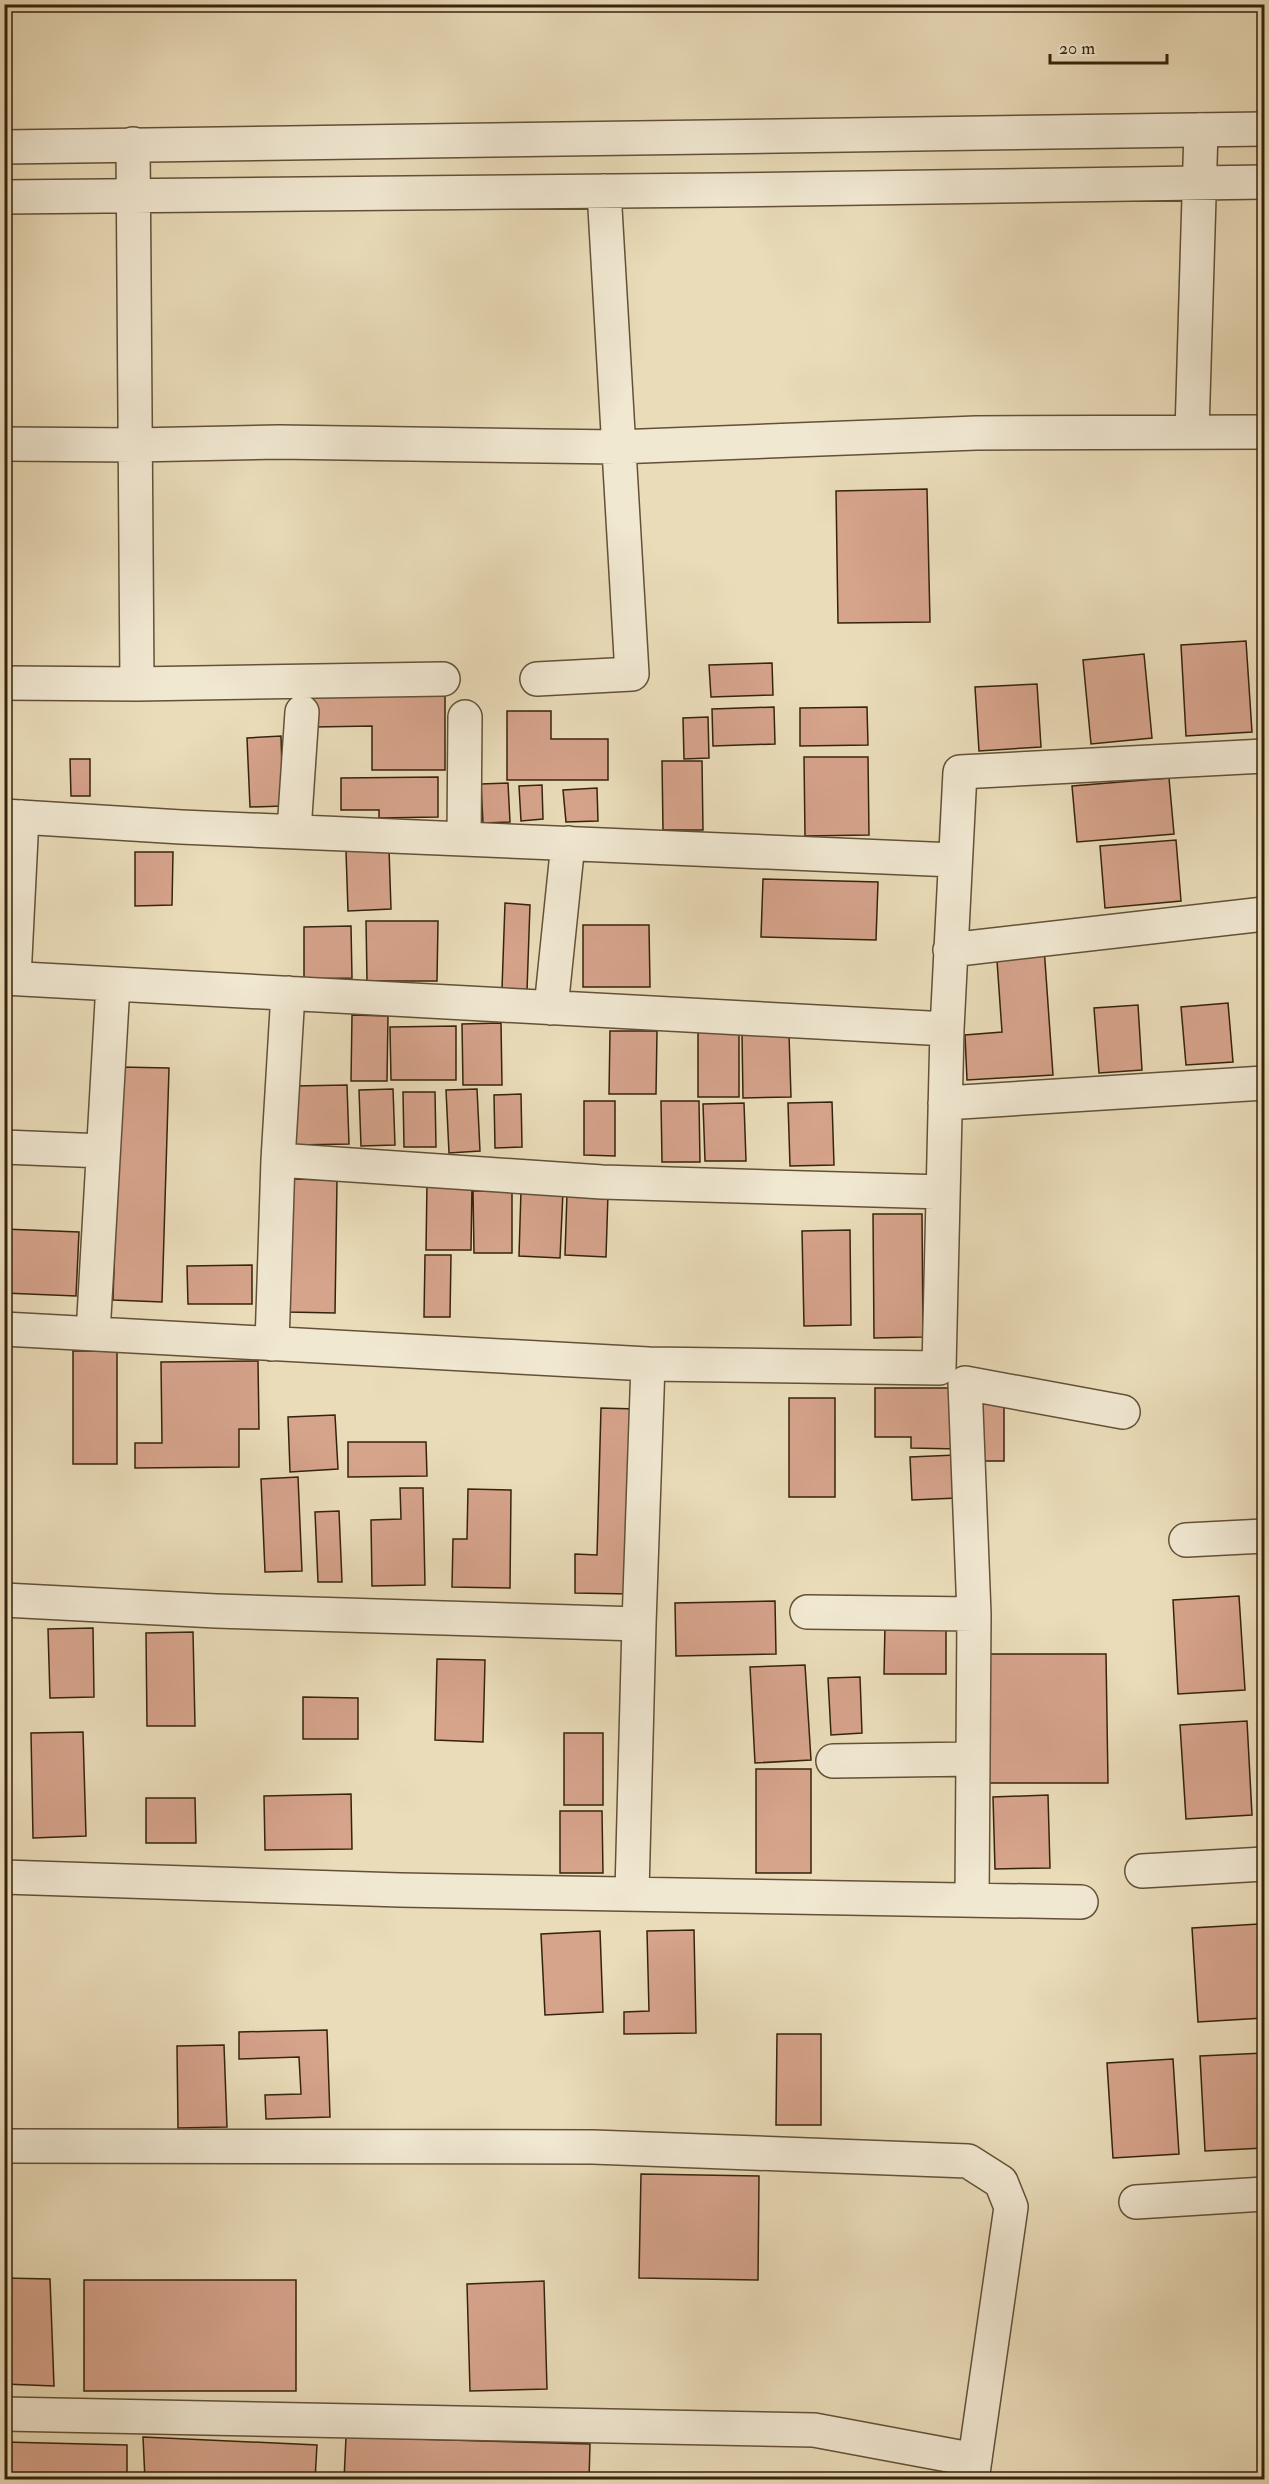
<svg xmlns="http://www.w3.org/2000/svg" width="1269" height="2484" font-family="'IM FELL Double Pica',serif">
	<rect width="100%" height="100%" fill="#eadcb9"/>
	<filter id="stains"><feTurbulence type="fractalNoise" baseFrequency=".00333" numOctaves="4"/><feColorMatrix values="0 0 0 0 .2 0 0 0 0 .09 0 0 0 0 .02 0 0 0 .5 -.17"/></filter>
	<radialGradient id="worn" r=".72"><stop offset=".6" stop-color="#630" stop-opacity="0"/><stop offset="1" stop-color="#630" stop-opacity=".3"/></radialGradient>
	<path fill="#d6a38b" stroke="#36230c" stroke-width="1.5" d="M927,489l3,133 -92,1 -2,-132z
		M1246,641l6,91 -66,4 -5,-91z
		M1144,654l8,84 -61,6 -8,-84z
		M772,663l1,32 -62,2 -2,-32z
		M1037,684l4,63 -62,4 -4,-64z
		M313,694h132v76h-73v-44l-58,1z
		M774,707l1,37 -62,2 -1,-37z
		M867,707l1,38 -68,1v-38z
		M507,711h44v28h57v41h-101z
		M708,717l1,41 -25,1 -1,-41z
		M281,736l2,70 -33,1 -3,-69z
		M804,757h64l1,78 -64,1z
		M70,759h20v37h-19z
		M662,761h40l1,69h-40z
		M438,777v40l-59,1v-8h-38v-32z
		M1169,778l5,56 -97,8 -5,-56z
		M508,783l2,39 -27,1 -2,-39z
		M542,785l1,34 -22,2 -2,-35z
		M597,788l1,33 -32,1 -3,-32z
		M1259,829h5v68h-1z
		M1176,840l5,61 -76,7 -5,-62z
		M389,849l2,60 -43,2 -2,-60z
		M135,852h38l-1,53 -37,1z
		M763,879l115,3 -2,58 -115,-3z
		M505,903l25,2 -3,86 -25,-2z
		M366,921h72l-1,60h-70z
		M583,925h66l1,62h-67z
		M351,926l1,52 -48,1v-52z
		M1044,947l9,128 -86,5 -2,-45 37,-3 -5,-71 22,-2v-11z
		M1228,1003l5,59 -47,3 -5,-58z
		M1138,1005l4,65 -43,3 -5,-65z
		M352,1015l36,1 -1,65h-36z
		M501,1023l1,62h-39l-1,-61z
		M456,1026v54h-65l-1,-53z
		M610,1031h47l-1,63h-47z
		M698,1031l41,1v65h-41z
		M789,1034l2,63 -48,1 -1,-63z
		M120,1067l49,1 -7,234 -49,-2z
		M347,1085l2,59 -54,1 -1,-59z
		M393,1089l2,56 -34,1 -2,-56z
		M477,1089l3,62 -31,2 -3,-63z
		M403,1092h32l1,55h-32z
		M521,1094l1,53 -27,1 -1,-53z
		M584,1101h31v55l-31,-1z
		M661,1101h38l1,61h-38z
		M832,1102l2,63 -44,1 -2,-63z
		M744,1103l2,58h-41l-2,-57z
		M290,1179l47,1 -2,133 -47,-1z
		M427,1183l45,1 -1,66h-45z
		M521,1190l42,1 -3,67 -41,-2z
		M473,1191h39v62h-38z
		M567,1193l41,1 -2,63 -41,-2z
		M873,1214h49l1,123 -49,1z
		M4,1229l75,3 -3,64 -72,-3z
		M850,1230l1,95 -47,1 -2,-95z
		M425,1255h26l-1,62h-26z
		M252,1265v39h-64l-1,-38z
		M73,1351h44v113h-44z
		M258,1361l1,68h-20v38l-104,1v-25h27l-1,-81z
		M875,1388h85v61l-49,-1v-11h-36z
		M789,1398h46v99h-46z
		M971,1399h33v62h-32z
		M601,1408l36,1 -5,185 -57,-1v-39l22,1z
		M335,1415l3,54 -48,3 -2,-55z
		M348,1442h78l1,34 -79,1z
		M956,1455l1,43 -45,2 -2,-43z
		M298,1477l4,94 -37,1 -4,-93z
		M400,1488h23l2,97 -53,1 -1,-66 30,-1z
		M468,1489l43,1 -1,98 -58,-1 1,-48h14z
		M339,1511l3,71h-24l-3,-70z
		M1239,1596l6,94 -67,4 -5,-94z
		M775,1601l1,53 -100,2 -1,-53z
		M885,1624l61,1v49h-62z
		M93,1628l1,69 -44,1 -2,-69z
		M193,1632l2,94h-48l-1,-93z
		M990,1654h116l2,129h-132z
		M437,1659l48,1 -2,82 -48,-2z
		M805,1665l6,95 -56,3 -5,-96z
		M860,1677l2,56 -31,2 -3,-57z
		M303,1697l55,1v41h-55z
		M1247,1721l5,94 -66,4 -6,-94z
		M83,1732l3,104 -53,2 -2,-105z
		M564,1733h39v72h-39z
		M756,1769h55v104h-55z
		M351,1794l1,55 -87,1 -1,-54z
		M1048,1795l2,73 -55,1 -2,-72z
		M146,1798h49l1,45h-50z
		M560,1811h42l1,62h-43z
		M1259,1924l5,94 -66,4 -6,-94z
		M694,1930l2,103 -72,1v-22l25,-1 -2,-80z
		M600,1931l3,81 -58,3 -4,-81z
		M327,2030l3,87 -64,2 -1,-24 36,-1 -2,-37 -60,2v-27z
		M777,2034h44v91h-45z
		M224,2045l3,82 -49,1 -1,-82z
		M4,2052l3,65h-3z
		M1264,2053v95l-59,3 -5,-95z
		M1173,2059l6,95 -66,4 -6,-95z
		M641,2174l118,2 -1,104 -119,-2z
		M4,2278l46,1 4,107 -50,-2z
		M84,2280h212v111h-212z
		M544,2281l3,108 -77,2 -3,-107z
		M143,2437l174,8 -2,35h-170z
		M346,2437l244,7 -1,36h-245z
		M4,2442l123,3v35h-123z"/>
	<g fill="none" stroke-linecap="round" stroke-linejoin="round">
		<g stroke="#635137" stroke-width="36">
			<path id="minor" d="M133,144l4,540
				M4,197l720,-7 540,-8
				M1192,432l9,-302
				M4,444l131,1 144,-3 338,5 359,-14 288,-1
				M537,679l95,-5 -28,-483
				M4,683l133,1 306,-5
				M4,816l177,11 773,33
				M294,831l8,-119
				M464,838l1,-121
				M950,950l314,-36
				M4,978l943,51
				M14,978l8,-161
				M551,1008l17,-165
				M945,1103l319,-20
				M4,1147l99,4
				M278,1160l324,22 341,10
				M4,1329l644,35 -9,260
				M93,1334l20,-350
				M272,1344l6,-184 10,-167
				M648,1364l291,4 8,-339 13,-257 304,-16
				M1186,1540l78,-4
				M4,1600l212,11 423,13 -7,268
				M807,1612l167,2
				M833,1761l140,-2
				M1142,1871l122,-7
				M4,1877l396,13 681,12
				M972,1900l2,-286 -9,-231 158,29
				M4,2146l589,1 375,14 33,21 10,25 -39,273
				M1136,2202l128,-8
				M4,2414l810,16 161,30"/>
		</g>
		<g stroke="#635137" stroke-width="36">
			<path id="tertiary" d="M4,147l1260,-18"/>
		</g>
		<use href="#minor" stroke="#f1e8d2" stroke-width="33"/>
		<use href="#tertiary" stroke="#f1e8d2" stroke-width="33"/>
	</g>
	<rect width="1269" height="2484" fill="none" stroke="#eadcb9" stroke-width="24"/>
	<rect x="6" y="6" width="1257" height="2472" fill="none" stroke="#36230c" stroke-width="3"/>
	<rect x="12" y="12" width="1245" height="2460" fill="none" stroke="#36230c" stroke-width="1.5"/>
	<path d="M1050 54v9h117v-9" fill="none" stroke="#36230c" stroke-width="3"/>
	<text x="1059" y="54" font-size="18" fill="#36230c" stroke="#f1e8d2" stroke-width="4.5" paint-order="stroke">20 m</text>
	<rect width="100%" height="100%" filter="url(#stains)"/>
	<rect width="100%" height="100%" fill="url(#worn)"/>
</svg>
